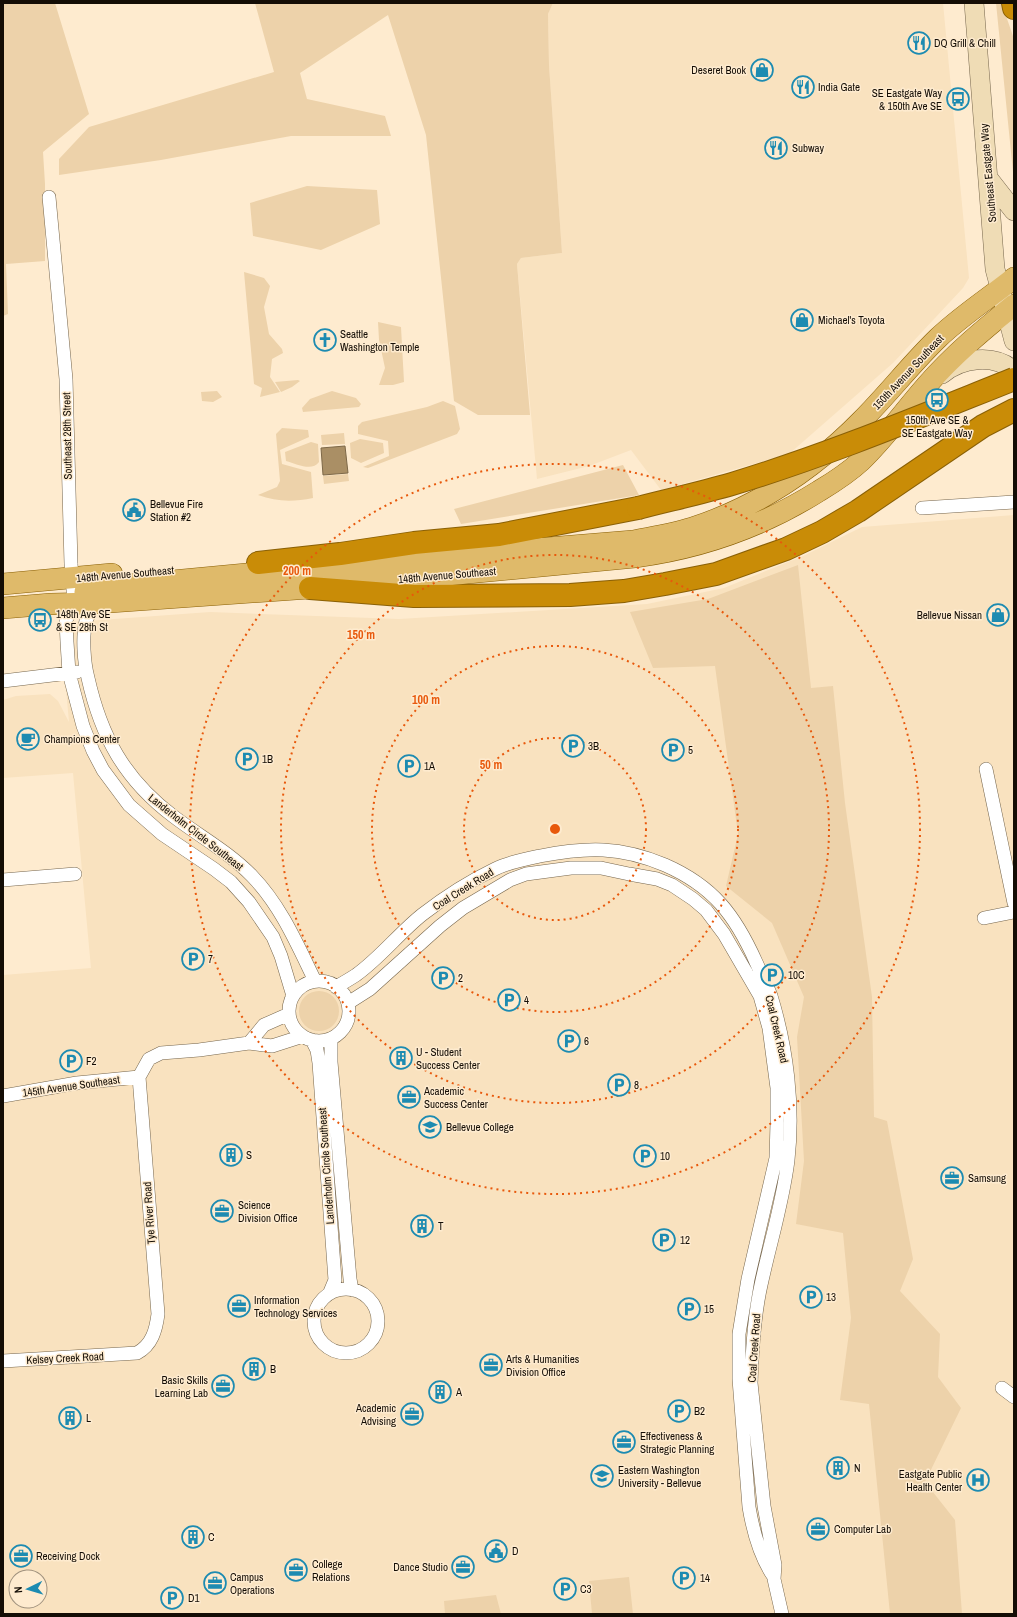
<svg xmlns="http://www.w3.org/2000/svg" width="1017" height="1617" font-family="'Archivo Narrow',sans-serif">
	<rect width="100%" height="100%" fill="#feebcf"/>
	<path fill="#f9e2bf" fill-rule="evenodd" d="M553,3h390l26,275 -6,10 -70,75 -104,91 -128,36 -30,-40 -42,16 -52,13 -20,-215 4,-6 41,-5 -13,-188 -1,-51z
		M1014,515v1099h-1011v-639l88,-7 -18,-195 -70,5v-78l13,-4 34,-2 8,7 11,21 -9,-99 150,-11 189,7 248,-15 77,-16 79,-32 59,-29zM16,1577h24v24h-24z"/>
	<path fill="#edd2aa" d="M3,3h52l34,111 -46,38 2,32v77l-39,3 2,50 -5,2z
		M255,3h298l-5,11 1,51 13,188 -41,5 -4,6 13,151h-52l-24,-14 -28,-266 -38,-120 -88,58 7,26 78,17 6,20h-100l-130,24 -102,15v-16l30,-32 185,-55z
		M996,3h8l1,10 9,26v143z
		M307,186l70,4 3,34 -59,26 -68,-14 -3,-33z
		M244,272l20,6 6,8 -6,21 5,27 13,15 1,4 -11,6 -2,18 10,15 -20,5 2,-9 -8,-4z
		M378,322l23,5 3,55 -11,3h-14l6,-17 -6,-28z
		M298,380l2,1 -8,6 -11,5 -6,-10z
		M217,391l5,6 -9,5 -11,-1 -1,-9z
		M332,391l24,7 5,6 -2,3 -56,5 -1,-4 8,-9z
		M443,401l12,5 5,23 -3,5 -89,34 -5,-1 26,-11 -1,-15 -30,-7v-8l4,-4 65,-15z
		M282,428l26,2 1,7 -29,13 2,14 29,8 2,26c-20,4 -36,4 -55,-3l19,-8 3,-6 -4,-47z
		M344,433l1,11 -23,1 -1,-10z
		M360,439l23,4 1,10 -23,10 -10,-5 -1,-15z
		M311,442l7,2 1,18c-7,10 -22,2 -33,-1l-1,-9z
		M623,465l16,30 -178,29 -7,-15z
		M348,474l1,7 -25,3 -1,-8z
		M798,565l13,123 22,-2 12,117 27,194 2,120 13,4 26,138 -13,32 40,43 -2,43 23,31 -36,74 30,38 7,94h-72l-21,-210 -29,-4 11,-82 -8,-85 -47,-9 8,-63 -7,-124 7,-40 -32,-74 -46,-37 12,-52 -23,-168 -62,2 -23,-56 78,-13z
		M299 1011a20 20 0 1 1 40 0a20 20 0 1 1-40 0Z
		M629,1577l4,37h-41l-3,-33z
		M496,1595l5,19h-56l-1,-13z"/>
	<path fill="#aa8f65" stroke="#7d6848" d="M345,446l3,27 -25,2 -2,-27z"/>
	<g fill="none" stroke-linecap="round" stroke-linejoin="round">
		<g stroke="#76664d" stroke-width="14">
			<path id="street" d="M49,197l17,182 5,185 3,39 -8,17 1,22 2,31 14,53 10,25 10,19 26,35 33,29 52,35 17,13 18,20 24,35 8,19 12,40
				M922,508l92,-6
				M96,603c-4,5 -8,12 -10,18 -4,16 -2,42 2,57 13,58 36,101 85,138 26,20 56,36 79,60 29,30 45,68 63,105
				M3,681l74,-9
				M986,769l28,134
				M3,880l72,-6
				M984,918l30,-6
				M289 1011a30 30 0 1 1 60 0a30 30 0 1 1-60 0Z
				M336,987c7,-4 14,-8 20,-12 24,-17 44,-43 67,-61 22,-17 47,-33 72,-45 14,-7 30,-10 45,-13 47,-9 80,-10 125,9 48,21 70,50 91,97 5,11 11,23 15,34 16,52 23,110 17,164 -5,42 -18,83 -27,125 -7,31 -9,66 -10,98l13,123 11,59 -1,14 8,35
				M348,1003l22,-14 70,-63 23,-18 47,-28 16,-6 45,-6h30l28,6 28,5 15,6 21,14 13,11 18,24 36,62 9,32 8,60v35l-1,35 -28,121 -9,55v45l10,128c4,24 11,50 25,70
				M331,1039v23l19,217 2,11
				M312,1040l5,10 2,13 16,217 -5,12
				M249,1043l15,-18 25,-11
				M3,1096l74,-13 62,-6
				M314 1321a32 32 0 1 1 64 0a32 32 0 1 1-64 0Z
				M3,1361l134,-8c15,-8 19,-23 21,-39l-19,-237 10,-18 12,-6 38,-3 50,-7 23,3 31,-10
				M1002,1388l12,9"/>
		</g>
		<g stroke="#76664d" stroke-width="20">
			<path id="secondary" d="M974,3l21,266 19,72
				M988,178l26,33
				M942,374c19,-16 52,-21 72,-3"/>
		</g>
		<g stroke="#8a6006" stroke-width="22">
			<path id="primary" d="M3,584l109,-10
				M85,592l13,-4 222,-21 313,-26c20,-4 40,-7 59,-13 65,-21 123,-60 170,-108 26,-26 49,-56 76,-82 23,-22 51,-40 76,-60
				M3,608l48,-4 45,-1 214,-15 325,-31c67,-9 127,-30 184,-66 15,-9 29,-18 42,-30 24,-23 44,-51 66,-76 26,-30 56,-55 87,-80"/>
		</g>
		<g stroke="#8a6006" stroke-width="24">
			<path id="highway" d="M1013,3l1,5
				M258,563l82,-9 74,-11 85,-8 139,-27
				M310,588l104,8 156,-1 54,-4 41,-7 51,-10 70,-25 36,-17 36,-21 125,-85 31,-16"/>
		</g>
		<use href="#street" stroke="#fff" stroke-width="13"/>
		<use href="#secondary" stroke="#efdcb5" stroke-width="19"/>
		<use href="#primary" stroke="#dfba6a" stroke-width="21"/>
		<use href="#highway" stroke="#c98c07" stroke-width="22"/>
		<g stroke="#8a6006" stroke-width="24" stroke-linecap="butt">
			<path id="highway-bridge" d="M638,508c31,-8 63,-15 94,-24 96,-29 189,-68 282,-105"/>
		</g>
		<use href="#highway-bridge" stroke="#c98c07" stroke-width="22"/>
	</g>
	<g fill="none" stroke="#e8590c" stroke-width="2" stroke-dasharray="2 4">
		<circle cx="555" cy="829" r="91"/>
		<circle cx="555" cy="829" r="183"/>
		<circle cx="555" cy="829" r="274"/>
		<circle cx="555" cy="829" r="365"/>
	</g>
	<defs>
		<g id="restaurant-ring" transform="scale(1.15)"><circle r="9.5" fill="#feebcf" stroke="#1d8bb1" stroke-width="1.5"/><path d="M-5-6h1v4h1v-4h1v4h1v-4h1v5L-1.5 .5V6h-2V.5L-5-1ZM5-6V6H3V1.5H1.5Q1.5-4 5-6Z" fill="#1d8bb1"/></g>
		<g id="shop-ring" transform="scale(1.15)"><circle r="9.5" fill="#feebcf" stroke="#1d8bb1" stroke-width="1.5"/><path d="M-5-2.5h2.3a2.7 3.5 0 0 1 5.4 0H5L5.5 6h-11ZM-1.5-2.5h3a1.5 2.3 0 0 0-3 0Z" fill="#1d8bb1"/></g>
		<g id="bus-ring" transform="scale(1.15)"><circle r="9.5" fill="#feebcf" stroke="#1d8bb1" stroke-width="1.5"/><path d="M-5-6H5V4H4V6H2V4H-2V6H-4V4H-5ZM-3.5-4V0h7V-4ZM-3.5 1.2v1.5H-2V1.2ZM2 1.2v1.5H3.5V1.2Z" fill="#1d8bb1"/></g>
		<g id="church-ring" transform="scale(1.15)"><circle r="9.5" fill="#feebcf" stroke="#1d8bb1" stroke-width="1.5"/><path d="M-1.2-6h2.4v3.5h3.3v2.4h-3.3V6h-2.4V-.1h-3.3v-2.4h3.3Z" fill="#1d8bb1"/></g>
		<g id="civic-ring" transform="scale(1.15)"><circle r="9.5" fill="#feebcf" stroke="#1d8bb1" stroke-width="1.5"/><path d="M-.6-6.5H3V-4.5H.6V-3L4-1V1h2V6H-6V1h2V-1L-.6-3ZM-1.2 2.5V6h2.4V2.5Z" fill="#1d8bb1"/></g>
		<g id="cafe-ring" transform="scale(1.15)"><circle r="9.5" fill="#feebcf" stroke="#1d8bb1" stroke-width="1.5"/><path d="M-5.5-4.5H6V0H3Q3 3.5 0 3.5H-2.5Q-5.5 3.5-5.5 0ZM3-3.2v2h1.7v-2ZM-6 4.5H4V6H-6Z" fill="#1d8bb1"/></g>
		<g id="parking-ring" transform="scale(1.15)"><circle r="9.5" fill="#feebcf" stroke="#1d8bb1" stroke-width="1.5"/><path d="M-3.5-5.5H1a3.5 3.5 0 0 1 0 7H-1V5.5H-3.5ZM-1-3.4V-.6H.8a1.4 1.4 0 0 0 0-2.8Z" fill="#1d8bb1"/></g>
		<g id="building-ring" transform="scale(1.15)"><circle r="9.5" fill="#feebcf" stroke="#1d8bb1" stroke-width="1.5"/><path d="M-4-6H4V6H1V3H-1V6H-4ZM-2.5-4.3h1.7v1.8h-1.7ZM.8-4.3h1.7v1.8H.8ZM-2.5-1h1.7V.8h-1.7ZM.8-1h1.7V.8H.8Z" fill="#1d8bb1"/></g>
		<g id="office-ring" transform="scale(1.15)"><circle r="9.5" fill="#feebcf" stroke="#1d8bb1" stroke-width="1.5"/><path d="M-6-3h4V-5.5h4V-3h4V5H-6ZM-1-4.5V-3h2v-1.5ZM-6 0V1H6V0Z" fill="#1d8bb1"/></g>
		<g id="university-ring" transform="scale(1.15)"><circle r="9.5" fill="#feebcf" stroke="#1d8bb1" stroke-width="1.5"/><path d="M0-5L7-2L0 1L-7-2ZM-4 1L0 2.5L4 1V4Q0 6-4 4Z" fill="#1d8bb1"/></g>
		<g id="hospital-ring" transform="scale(1.15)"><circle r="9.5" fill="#feebcf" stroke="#1d8bb1" stroke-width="1.5"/><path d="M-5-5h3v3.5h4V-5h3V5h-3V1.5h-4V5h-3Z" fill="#1d8bb1"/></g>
	</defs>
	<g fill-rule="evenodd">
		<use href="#restaurant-ring" x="919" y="43"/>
		<use href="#shop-ring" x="762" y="70"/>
		<use href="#restaurant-ring" x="803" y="87"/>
		<use href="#bus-ring" x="958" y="99"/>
		<use href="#restaurant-ring" x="776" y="148"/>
		<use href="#shop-ring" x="802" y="320"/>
		<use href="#church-ring" x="325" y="340"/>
		<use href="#bus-ring" x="937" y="400"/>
		<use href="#civic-ring" x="134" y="510"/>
		<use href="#shop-ring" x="998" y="615"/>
		<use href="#bus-ring" x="40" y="620"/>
		<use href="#cafe-ring" x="28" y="739"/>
		<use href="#parking-ring" x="573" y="746"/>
		<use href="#parking-ring" x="673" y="750"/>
		<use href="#parking-ring" x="247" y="759"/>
		<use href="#parking-ring" x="409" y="766"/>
		<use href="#parking-ring" x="193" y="959"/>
		<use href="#parking-ring" x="772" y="975"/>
		<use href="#parking-ring" x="443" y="978"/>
		<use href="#parking-ring" x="509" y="1000"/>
		<use href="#parking-ring" x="569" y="1041"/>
		<use href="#building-ring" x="401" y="1058"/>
		<use href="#parking-ring" x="71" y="1061"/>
		<use href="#parking-ring" x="619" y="1085"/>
		<use href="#office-ring" x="409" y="1097"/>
		<use href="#university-ring" x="430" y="1127"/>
		<use href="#building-ring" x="231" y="1155"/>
		<use href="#parking-ring" x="645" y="1156"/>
		<use href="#office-ring" x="952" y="1178"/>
		<use href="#office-ring" x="222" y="1211"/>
		<use href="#building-ring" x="422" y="1226"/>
		<use href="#parking-ring" x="664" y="1240"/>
		<use href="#parking-ring" x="811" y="1297"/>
		<use href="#office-ring" x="239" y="1306"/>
		<use href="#parking-ring" x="689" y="1309"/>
		<use href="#office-ring" x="491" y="1365"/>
		<use href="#building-ring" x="254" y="1369"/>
		<use href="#office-ring" x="223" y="1386"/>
		<use href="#building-ring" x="440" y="1392"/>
		<use href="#parking-ring" x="679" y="1411"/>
		<use href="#office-ring" x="412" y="1414"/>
		<use href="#building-ring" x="70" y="1418"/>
		<use href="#office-ring" x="624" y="1442"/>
		<use href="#building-ring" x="838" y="1468"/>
		<use href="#university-ring" x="602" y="1476"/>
		<use href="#hospital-ring" x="978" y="1480"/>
		<use href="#office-ring" x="818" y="1529"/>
		<use href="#building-ring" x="193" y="1537"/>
		<use href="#civic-ring" x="496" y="1551"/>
		<use href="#office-ring" x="21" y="1556"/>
		<use href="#office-ring" x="463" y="1567"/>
		<use href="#office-ring" x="296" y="1570"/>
		<use href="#parking-ring" x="684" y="1578"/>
		<use href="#office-ring" x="215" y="1583"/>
		<use href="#parking-ring" x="565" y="1589"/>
		<use href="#parking-ring" x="172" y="1598"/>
	</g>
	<g text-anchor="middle" stroke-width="3" stroke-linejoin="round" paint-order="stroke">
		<g font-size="11" fill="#140d05" stroke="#feebcf" text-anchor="start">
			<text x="934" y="47">DQ Grill &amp; Chill</text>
			<text x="746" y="74" text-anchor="end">Deseret Book</text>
			<text x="818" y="91">India Gate</text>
			<text x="942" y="97" text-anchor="end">SE Eastgate Way<tspan x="942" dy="13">&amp; 150th Ave SE</tspan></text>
			<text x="792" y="152">Subway</text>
			<text x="818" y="324">Michael's Toyota</text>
			<text x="340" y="338">Seattle<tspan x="340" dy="13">Washington Temple</tspan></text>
			<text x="937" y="424" text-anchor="middle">150th Ave SE &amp;<tspan x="937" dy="13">SE Eastgate Way</tspan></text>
			<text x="150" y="508">Bellevue Fire<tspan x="150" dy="13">Station #2</tspan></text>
			<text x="56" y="618">148th Ave SE<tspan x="56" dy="13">&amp; SE 28th St</tspan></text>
			<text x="982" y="619" text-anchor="end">Bellevue Nissan</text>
			<text x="44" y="743">Champions Center</text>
			<text x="588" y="750">3B</text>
			<text x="688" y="754">5</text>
			<text x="262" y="763">1B</text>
			<text x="424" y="770">1A</text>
			<text x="208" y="963">7</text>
			<text x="788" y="979">10C</text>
			<text x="458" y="982">2</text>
			<text x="524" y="1004">4</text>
			<text x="584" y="1045">6</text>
			<text x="416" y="1056">U - Student<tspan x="416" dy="13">Success Center</tspan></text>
			<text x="86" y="1065">F2</text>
			<text x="634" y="1089">8</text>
			<text x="424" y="1095">Academic<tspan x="424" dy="13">Success Center</tspan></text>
			<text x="446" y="1131">Bellevue College</text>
			<text x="246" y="1159">S</text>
			<text x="660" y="1160">10</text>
			<text x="968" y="1182">Samsung</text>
			<text x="238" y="1209">Science<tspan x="238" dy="13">Division Office</tspan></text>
			<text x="438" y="1230">T</text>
			<text x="680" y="1244">12</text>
			<text x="826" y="1301">13</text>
			<text x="254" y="1304">Information<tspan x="254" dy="13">Technology Services</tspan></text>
			<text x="704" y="1313">15</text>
			<text x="506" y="1363">Arts &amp; Humanities<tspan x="506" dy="13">Division Office</tspan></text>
			<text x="270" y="1373">B</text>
			<text x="208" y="1384" text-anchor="end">Basic Skills<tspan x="208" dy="13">Learning Lab</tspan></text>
			<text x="456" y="1396">A</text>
			<text x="396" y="1412" text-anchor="end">Academic<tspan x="396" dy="13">Advising</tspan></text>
			<text x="694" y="1415">B2</text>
			<text x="86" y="1422">L</text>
			<text x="640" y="1440">Effectiveness &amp;<tspan x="640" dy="13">Strategic Planning</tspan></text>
			<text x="854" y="1472">N</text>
			<text x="618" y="1474">Eastern Washington<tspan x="618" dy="13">University - Bellevue</tspan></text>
			<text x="962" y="1478" text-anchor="end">Eastgate Public<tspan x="962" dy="13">Health Center</tspan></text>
			<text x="834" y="1533">Computer Lab</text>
			<text x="208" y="1541">C</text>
			<text x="512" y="1555">D</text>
			<text x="36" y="1560">Receiving Dock</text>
			<text x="312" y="1568">College<tspan x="312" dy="13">Relations</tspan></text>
			<text x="448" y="1571" text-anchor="end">Dance Studio</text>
			<text x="230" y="1581">Campus<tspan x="230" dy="13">Operations</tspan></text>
			<text x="700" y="1582">14</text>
			<text x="580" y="1593">C3</text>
			<text x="188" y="1602">D1</text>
		</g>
		<g font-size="11" fill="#140d05" stroke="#feebcf">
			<text transform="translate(988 173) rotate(-95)" y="4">Southeast Eastgate Way</text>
			<text transform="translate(908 372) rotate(-47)" y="4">150th Avenue Southeast</text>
			<text transform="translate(67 436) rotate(-91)" y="4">Southeast 28th Street</text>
			<text transform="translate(125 574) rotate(-5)" y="4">148th Avenue Southeast</text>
			<text transform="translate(447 575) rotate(-5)" y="4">148th Avenue Southeast</text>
			<text transform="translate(196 832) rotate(38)" y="4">Landerholm Circle Southeast</text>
			<text transform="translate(463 889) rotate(-32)" y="4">Coal Creek Road</text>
			<text transform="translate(777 1029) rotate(77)" y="4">Coal Creek Road</text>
			<text transform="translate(71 1086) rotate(-8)" y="4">145th Avenue Southeast</text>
			<text transform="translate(326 1166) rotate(-94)" y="4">Landerholm Circle Southeast</text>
			<text transform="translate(149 1213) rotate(-94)" y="4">Tye River Road</text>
			<text transform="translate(754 1348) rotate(-86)" y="4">Coal Creek Road</text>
			<text transform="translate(65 1358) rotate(-3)" y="4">Kelsey Creek Road</text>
		</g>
	</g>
	<circle cx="555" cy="829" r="6" fill="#e8590c" stroke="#feebcf" stroke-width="2"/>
	<g font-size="12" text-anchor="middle" font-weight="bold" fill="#e8590c" stroke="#feebcf" stroke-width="3" stroke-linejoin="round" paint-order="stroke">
		<text x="297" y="575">200 m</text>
		<text x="361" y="639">150 m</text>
		<text x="426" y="704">100 m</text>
		<text x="491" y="769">50 m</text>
	</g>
	<rect width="1017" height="1617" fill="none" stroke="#140d05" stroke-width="8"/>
	<g transform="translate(28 1589) rotate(265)"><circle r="19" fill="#feebcf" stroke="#a0927e"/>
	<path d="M0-3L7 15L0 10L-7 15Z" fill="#1d8bb1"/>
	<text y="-6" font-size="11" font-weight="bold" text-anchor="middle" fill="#140d05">N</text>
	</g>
</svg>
